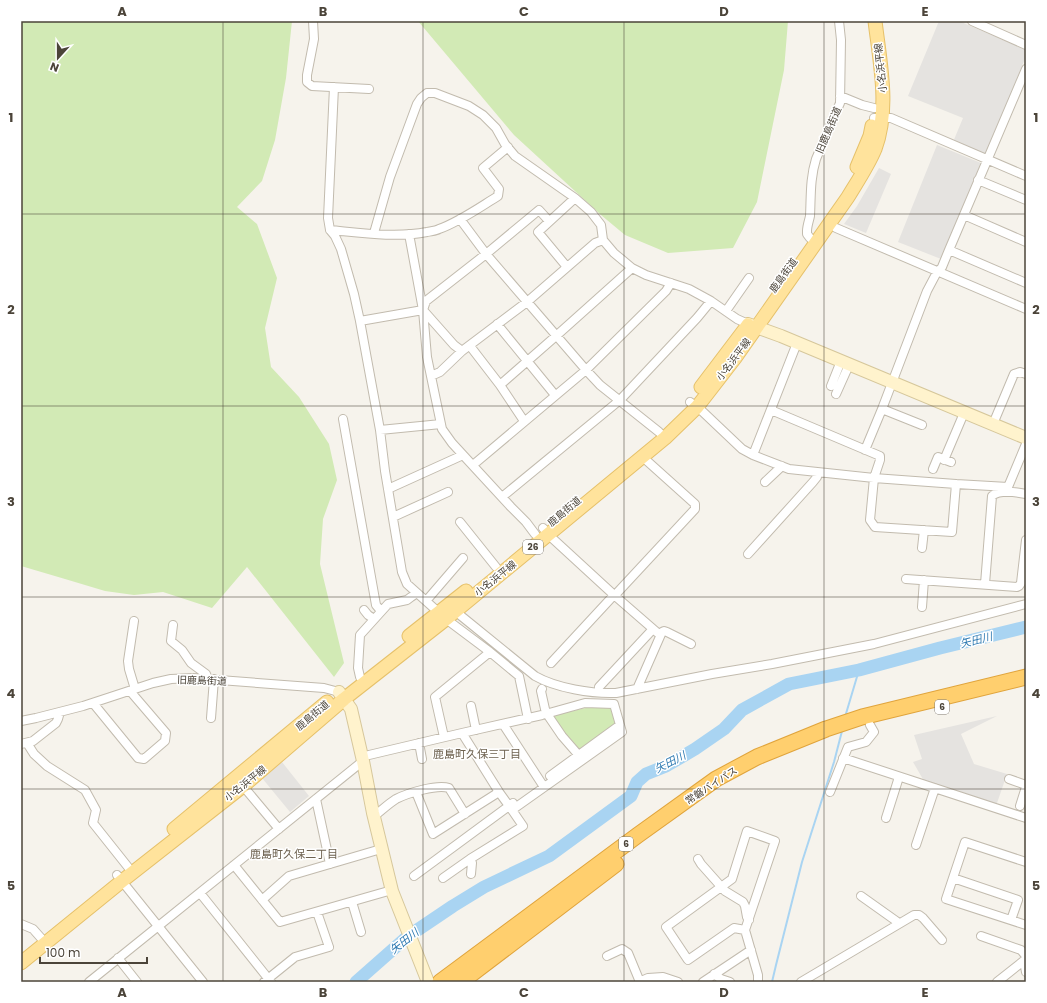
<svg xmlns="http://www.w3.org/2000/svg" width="1047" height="1003" font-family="Poppins,'Noto Sans JP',sans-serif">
	<rect width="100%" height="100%" fill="#f6f3ec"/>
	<path fill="#d2eab5" d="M21,21h271l-6,57 -11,62 -13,41 -25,26 20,17 20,54 -12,50 6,39 28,30 30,47 8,36 -14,39 -3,45 24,99 -10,14 -87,-110 -35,41 -49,-16 -29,3 -29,-4 -40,-12 -44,-13z
		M418,21h370l-4,49 -27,132 -24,46 -65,5 -43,-18 -24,-20 -87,-80z
		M590,707h18l3,1 7,21 -35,25 -19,-21 -10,-14 1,-4z"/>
	<path fill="#e5e3e0" d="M939,21h20l67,29v6l-40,99 -33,-13 10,-24 -55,-22z
		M937,145l44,18 -40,96 -43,-17z
		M879,168l12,6 -25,59 -22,-9 13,-18z
		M997,716l-36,18 13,30 33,10 -11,32 -72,-25 -11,-19 9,-3 -8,-24z
		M282,762l27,34 -19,16 -28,-34z"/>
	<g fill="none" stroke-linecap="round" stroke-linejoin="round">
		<path stroke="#a9d4f2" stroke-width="2" d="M845,717l14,-47
			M772,982l4,-17 26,-103 32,-100 8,-31"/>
		<path stroke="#a9d4f2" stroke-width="13" d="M356,982l51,-45 46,-31 31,-19 65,-31 82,-60 6,-14 9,-8 20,-8 29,-17 29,-20 18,-19 47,-26 70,-14 81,-22 86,-21"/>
		<g stroke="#c2bbae" stroke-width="10">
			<path id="street" d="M313,21l1,18 -7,36v7l5,4 57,3
				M972,21l54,24
				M334,87l-6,131 2,12 5,6 6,13 13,45 6,27 20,109 5,41 17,101 5,12 19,17 20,18 44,33 29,24 9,43
				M840,96l22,9 12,3
				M874,118h17l135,58
				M978,180l48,20
				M964,215l62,27
				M460,219l26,35 100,116 14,15 59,47 6,6
				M836,228l190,81
				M330,230c32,3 66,8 97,2 4,-1 9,-1 12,-3 20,-7 41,-22 59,-33l1,-7 -16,-21 25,-21
				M374,233l16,-56 27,-73 4,-6 6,-5h8l34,13 14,9 13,13 9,16 10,12 60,42 16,14 10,13 2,15 11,13 18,15 14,7 43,14 22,12 26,18 11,5
				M409,234l14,76 4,47 15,72 10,14 59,64 15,15 9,12
				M810,238l-3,-4v-3c0,-5 2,-10 3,-15 1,-20 0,-38 6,-57l24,-56 1,-63 -2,-19
				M949,250l77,33
				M567,267l-29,-35 37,-34
				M726,311l23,-33
				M360,321l63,-11
				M497,324l58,71
				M470,346l30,39 24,36
				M462,351l-8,-6 -31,-35 3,-9 60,-47 53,-44 10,11
				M431,376l9,-4 22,-21 65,-49 68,-59 8,-3
				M500,385l56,-49 76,-68
				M831,386l10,-25
				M836,394l13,-29
				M690,402l13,10 39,37 11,6 36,14 85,9 82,6 52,3
				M882,409l40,16
				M771,410l109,46v4l-6,18 -4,42 5,7 77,5 4,-48
				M343,419l33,186 5,6
				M993,424l21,-50 6,-2 6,2
				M380,430l61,-6
				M865,450l17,-41 45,-118 9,-17 6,-7 7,-17 77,-181
				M753,455l44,-112
				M646,460l49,44v5l-79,85 -2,1 46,40
				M944,460l20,-47
				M473,465l113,-95 80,-79 5,-8
				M933,469l5,-12 13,5
				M765,482l17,-16
				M388,489l75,-34
				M1007,492l1,-5 18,-43
				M502,497l118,-97 77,-82 14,-17
				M393,517l55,-25
				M460,522l36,45
				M543,528l9,10 62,57 -63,68
				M922,548l2,-18
				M748,554l65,-72 4,-5v-5
				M906,579l111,8 2,-1 2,-3 5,-43
				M985,584l7,-88c8,-7 24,-4 34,-2
				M426,601l37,-43
				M922,607l2,-27
				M364,610l4,5 6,4
				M455,611l80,65c21,12 57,18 81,17l96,-19 60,-10 102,-20 152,-40
				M134,621l-6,40 1,8 6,20
				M173,625l-2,16 11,9 9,13 15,11 2,5
				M360,677l-2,-9 2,-33 28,-31 19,-4 4,-3 6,-4
				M599,687l54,-58
				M542,689l-1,2 4,18 2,5 15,22 20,23
				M637,689l25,-57 2,-1 3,1 24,12
				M93,703l45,55 6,1 21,-18 1,-8 -36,-42
				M471,706l5,24
				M211,718l3,-39
				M21,721l15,-3 47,-12 70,-23 18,-4 22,-1 131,10 15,4
				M503,724l41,63
				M444,737l-9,-40 55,-45
				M27,743l7,11 13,12 38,24 11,20 -3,13 35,44
				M419,743l3,16
				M21,744l12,-3 23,-18 2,-4 2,-7
				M361,756l8,-1 93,-22 80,-18 43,-12 29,1 8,28 -110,78 -13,-18 -37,-59
				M843,758l183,60
				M550,776l70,-51
				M1009,779l17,6
				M243,786l36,43
				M416,792l17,42 66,-42
				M830,792l18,-45 18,-5 8,-10 -4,-7
				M316,799l14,65
				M1020,806l6,-19
				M373,817c8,-6 15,-13 23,-18 12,-6 41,-15 53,-11l16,26
				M886,818l13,-41
				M916,845l19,-57
				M470,859l2,4 -1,11
				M698,859l3,5 24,27 18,11 2,4 2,11 2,3
				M1026,862l-61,-20 -19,57 80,26
				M234,865l46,57 112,-32
				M117,875l86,107
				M414,876l99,-73
				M443,878l27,-19 53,-33 -11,-16
				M953,878l65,22 -7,20
				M200,893l71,89
				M861,896l38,27
				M262,900l27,-24 92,-27
				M352,902l9,30
				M21,924l12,5 8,9
				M745,930l-11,-2 -46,32 -22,-33 66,-48 15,-48 28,10 -30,89 13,45v7
				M981,936l40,14 5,6
				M607,956l15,-7 6,4 12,29
				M118,958l19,24
				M1024,961l2,11
				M714,974l7,5 9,3
				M89,982l274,-221
				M264,982l31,-25 34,-10 -12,-35
				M639,982l9,-4 15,-1 15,5
				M703,982l48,-32
				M801,982l113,-67h5l4,3 19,22
				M997,982l29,-23"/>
		</g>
		<g stroke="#d6c79b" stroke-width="14">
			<path id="secondary" d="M748,324l33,12 245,102
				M339,692l12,17 12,52 10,52 19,78 36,91"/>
		</g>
		<g stroke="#e6c16a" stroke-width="15">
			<path id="primary" d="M857,167l13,-31 2,-10
				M701,387l47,-62
				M409,636l57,-45
				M174,829l153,-127
				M21,963l101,-82 121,-95 101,-87 102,-80 219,-181 32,-31 38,-49 113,-161c9,-15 20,-31 27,-48 15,-40 5,-86 0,-128"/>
		</g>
		<g stroke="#e0a43c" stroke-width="17">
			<path id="highway" d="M440,982l198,-147 78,-56 41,-22 69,-28 36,-12 164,-40
				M461,982l155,-118"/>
		</g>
		<use href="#street" stroke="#fff" stroke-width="8"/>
		<use href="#secondary" stroke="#fff3cd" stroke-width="12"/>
		<use href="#primary" stroke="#ffe39c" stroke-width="13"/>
		<use href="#highway" stroke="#ffcf6e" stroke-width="15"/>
	</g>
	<path fill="none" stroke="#4b4439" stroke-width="1" stroke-opacity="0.55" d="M223,21v961M423,21v961M624,21v961M824,21v961M21,214h1005M21,406h1005M21,597h1005M21,789h1005"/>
	<g text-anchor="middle" stroke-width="3" stroke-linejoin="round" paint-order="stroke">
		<g fill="#fff" stroke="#817c74" stroke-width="1">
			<rect x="523" y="540" width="20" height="14" rx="3"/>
			<rect x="935" y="700" width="14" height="14" rx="3"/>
			<rect x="619" y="837" width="14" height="14" rx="3"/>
		</g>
		<g font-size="9" font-weight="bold" fill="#4b4439">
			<text x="533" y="550">26</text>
			<text x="942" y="710">6</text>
			<text x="626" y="847">6</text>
		</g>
		<g font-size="10" fill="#4b4439" stroke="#fff">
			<text transform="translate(880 68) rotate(-96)" y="4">小名浜平線</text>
			<text transform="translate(828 130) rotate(-67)" y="4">旧鹿島街道</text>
			<text transform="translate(783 275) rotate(-54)" y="4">鹿島街道</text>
			<text transform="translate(733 359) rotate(-53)" y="4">小名浜平線</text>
			<text transform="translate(564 511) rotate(-40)" y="4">鹿島街道</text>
			<text transform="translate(495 578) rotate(-39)" y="4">小名浜平線</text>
			<text transform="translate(202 680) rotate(2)" y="4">旧鹿島街道</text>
			<text transform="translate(312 715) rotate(-40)" y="4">鹿島街道</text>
			<text transform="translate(245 783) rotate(-39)" y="4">小名浜平線</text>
			<text transform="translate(711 785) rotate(-33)" y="4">常磐バイパス</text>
		</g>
		<g font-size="11" font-style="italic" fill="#2e7ab2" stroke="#fff">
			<text transform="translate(976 640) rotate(-14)" y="4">矢田川</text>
			<text transform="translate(670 762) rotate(-27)" y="4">矢田川</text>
			<text transform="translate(404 941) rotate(-38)" y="4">矢田川</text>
		</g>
		<g font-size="11" fill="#6e6250" stroke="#fff">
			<text x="477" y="758">鹿島町久保三丁目</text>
			<text x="294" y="858">鹿島町久保二丁目</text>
		</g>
	</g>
	<rect width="1047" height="1003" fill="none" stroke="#ffffff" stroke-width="44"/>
	<g transform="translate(58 58) rotate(201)" stroke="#ffffff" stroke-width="3" paint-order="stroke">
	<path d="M0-3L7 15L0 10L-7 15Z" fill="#4b4439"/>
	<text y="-6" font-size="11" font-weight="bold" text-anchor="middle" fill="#4b4439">N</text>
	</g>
	<path d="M40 957v6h107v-6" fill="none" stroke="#4b4439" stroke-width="2"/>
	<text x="46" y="957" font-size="12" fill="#4b4439" stroke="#ffffff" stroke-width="3" paint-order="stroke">100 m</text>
	<rect x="22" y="22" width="1003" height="959" fill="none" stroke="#4b4439" stroke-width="1.5"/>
	<g font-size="13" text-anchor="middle" font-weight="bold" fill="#4b4439">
		<text x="122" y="16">A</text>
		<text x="323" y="16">B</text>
		<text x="524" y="16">C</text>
		<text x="724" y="16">D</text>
		<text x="925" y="16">E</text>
		<text x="11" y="122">1</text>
		<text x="1036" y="122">1</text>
		<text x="11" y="314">2</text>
		<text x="1036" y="314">2</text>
		<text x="11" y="506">3</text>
		<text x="1036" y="506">3</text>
		<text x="11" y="698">4</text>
		<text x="1036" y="698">4</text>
		<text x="11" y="890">5</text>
		<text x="1036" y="890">5</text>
		<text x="122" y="997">A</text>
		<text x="323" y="997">B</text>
		<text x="524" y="997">C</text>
		<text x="724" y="997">D</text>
		<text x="925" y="997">E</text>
	</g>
</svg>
